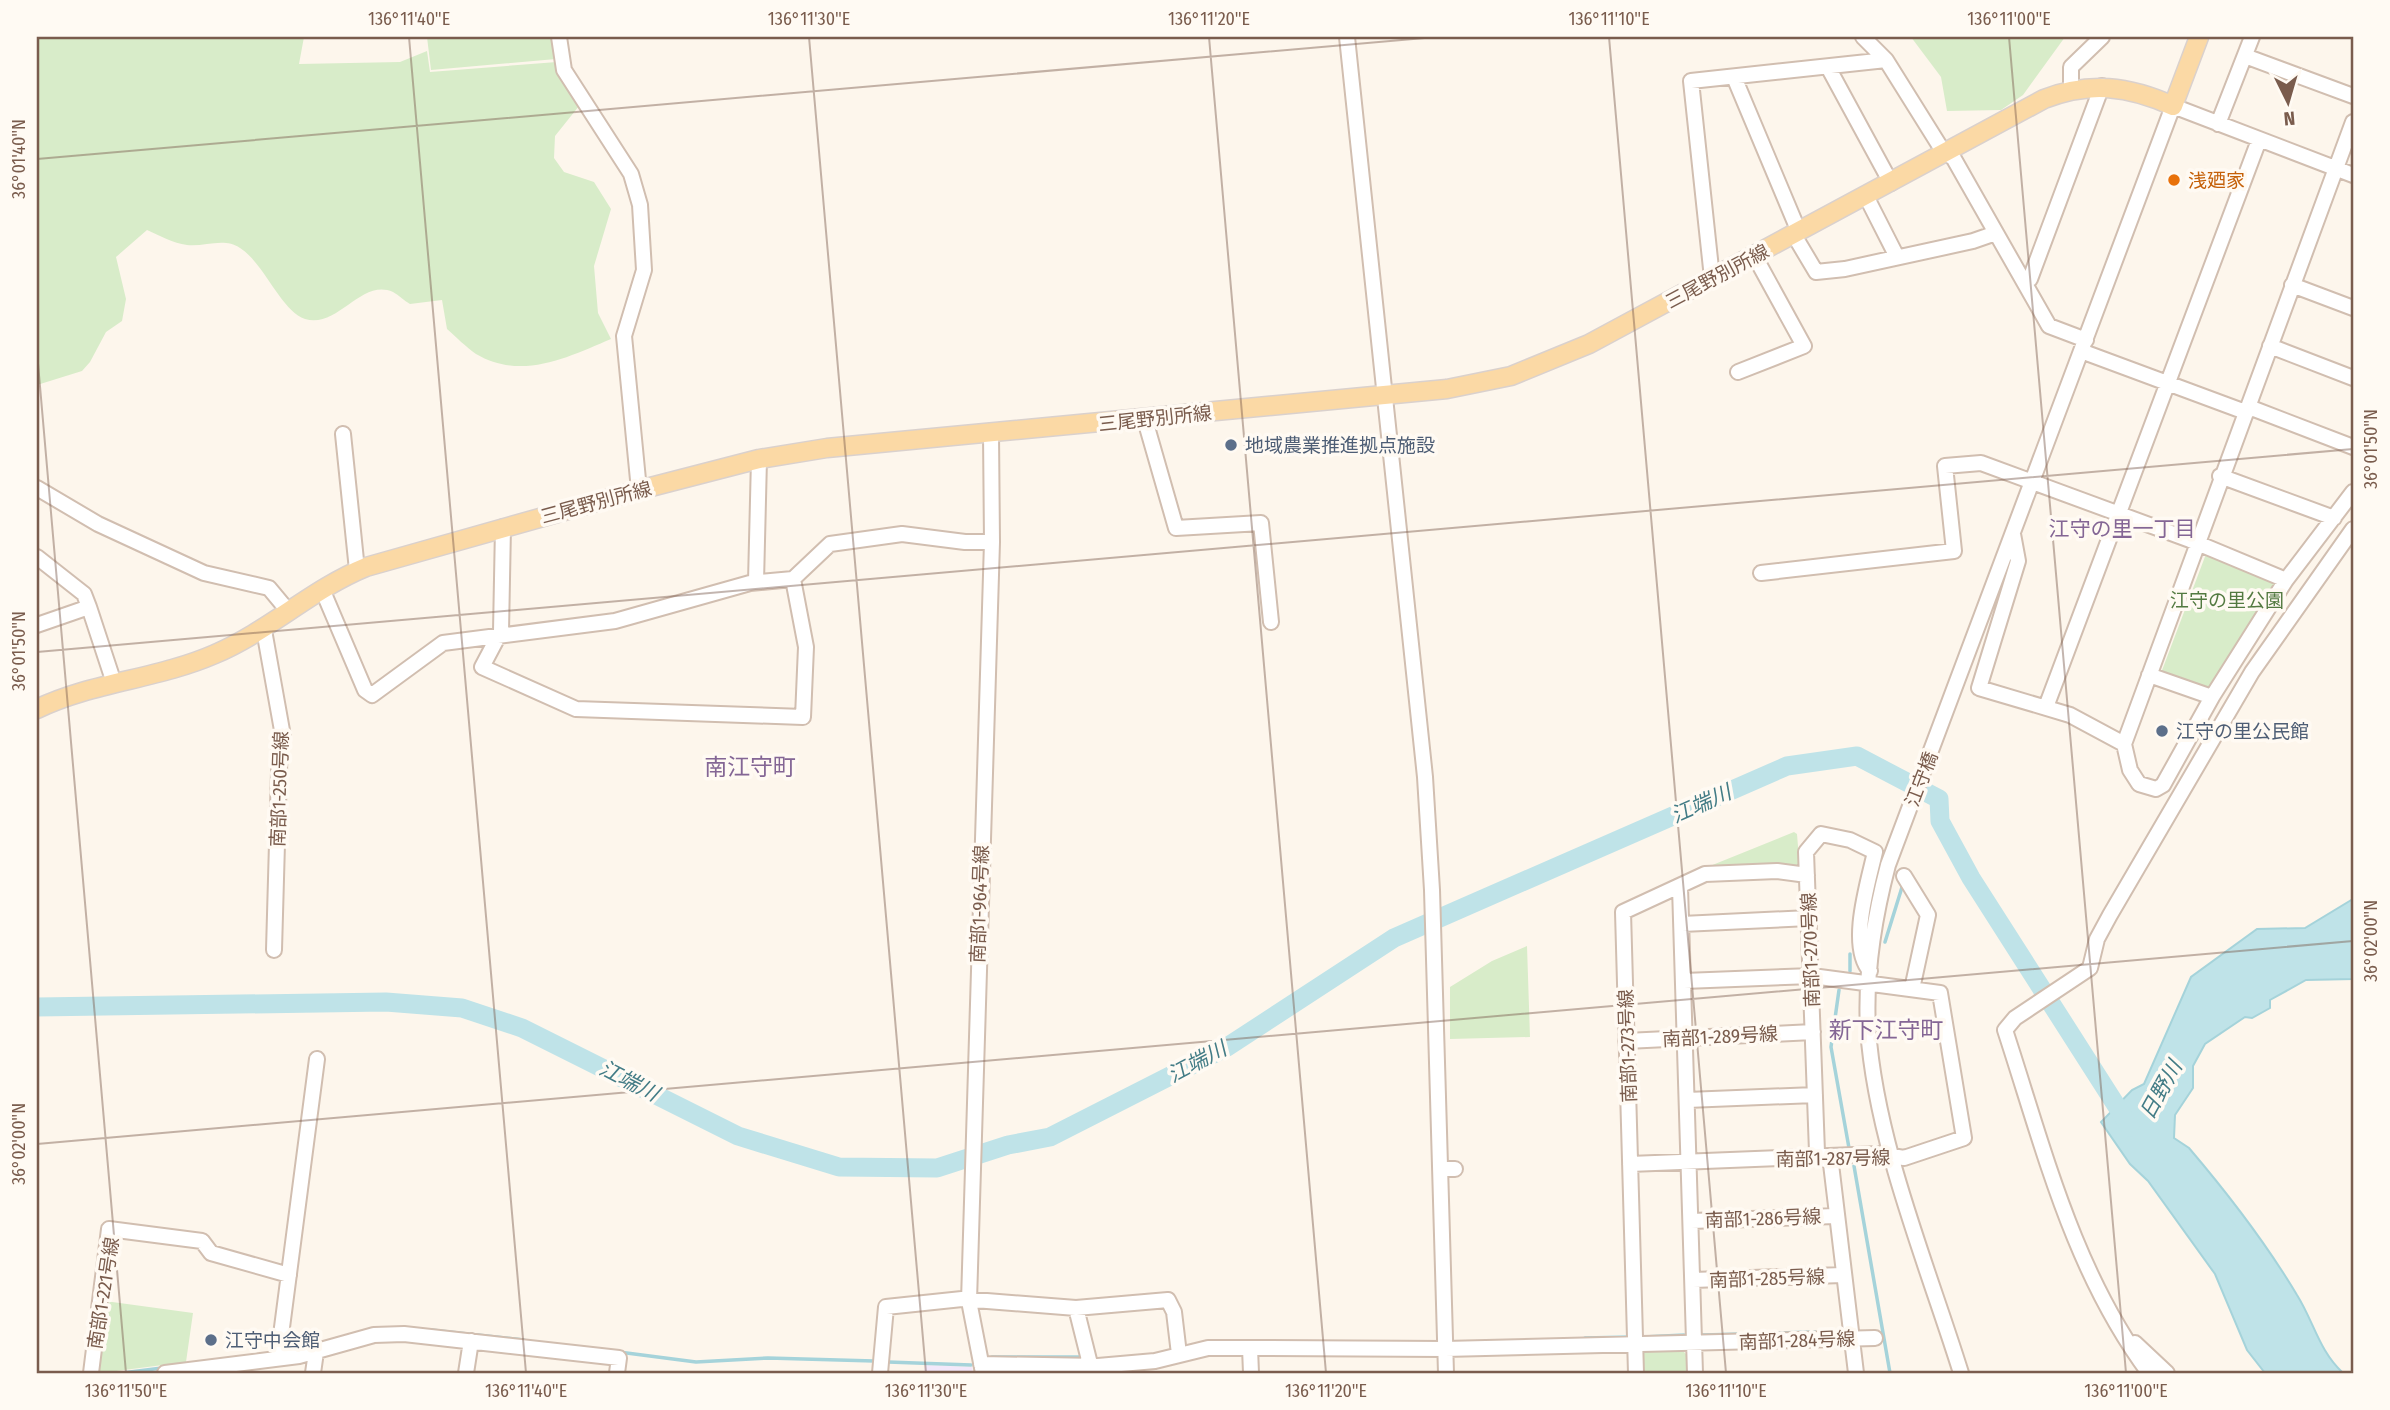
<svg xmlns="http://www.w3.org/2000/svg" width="2390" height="1410" font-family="'Fira Sans Condensed','Noto Sans JP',sans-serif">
	<rect width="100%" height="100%" fill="#fdf6ec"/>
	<path fill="#f3e8fa" d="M925,1365l47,2 1,6h-49z"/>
	<path fill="#d8ecc9" d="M37,37h267l-5,27 101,-2 27,-11 3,21 127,-10 22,44 -24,30 -1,22 10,14 30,10 17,27 -17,57 4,47 13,26c-43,18 -89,42 -135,15 -10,-7 -20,-17 -29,-25l-5,-29 -32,4c-6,-3 -11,-9 -17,-12 -32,-14 -55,37 -88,27 -24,-8 -41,-56 -65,-71 -16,-11 -35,-1 -53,-3 -14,-2 -27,-9 -40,-15l-31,27 10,42 -4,22 -16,11 -16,30 -8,9 -45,14z
		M427,37h128l1,22 -125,11z
		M1911,37h154l-42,58 -22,15 -54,1 -6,-34z
		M2206,554l71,27v5l-65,104 -51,-17z
		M1794,832l3,2 3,37 -95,-3z
		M1527,946l3,91 -80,2v-52l42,-26z
		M105,1301l88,12 -7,49 -85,11 -5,-4z
		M1682,1350l6,6v17h-47l-1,-16 4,-5z"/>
	<path fill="#bfe3e8" stroke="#a5d3da" stroke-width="2" d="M2353,899v80l-47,1 -36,20v8l-18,10 -7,-1 -40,27 -12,22v22l-18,27 -1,23 15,10c40,47 77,95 108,147 17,27 22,56 46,78h-78l-18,-23 -32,-76 -67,-93 -18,-17 -29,-42 31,-32 12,-6 47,-107 66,-48 48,-1z"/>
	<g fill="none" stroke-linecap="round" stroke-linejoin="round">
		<path stroke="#a5d3da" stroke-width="3.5" d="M1885,942l18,-58
			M1850,971v-17
			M1839,990l-8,57 18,101
			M1854,1166l36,207
			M431,1330l93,10
			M1703,1335l112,-3
			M1644,1337l40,-2
			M1585,1338l45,-1
			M1254,1342h184
			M619,1352l77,10 72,-4 106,3
			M992,1357h89
			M888,1362l83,3
			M122,1373l40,-5"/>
		<path stroke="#bfe3e8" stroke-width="19" d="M37,1007l349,-5 76,6 60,20 216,108 101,31 98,1 71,-23 42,-8 177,-90 167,-109 393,-172 70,-10 82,43 1,22 31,57 159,249"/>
		<g stroke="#d1beb0" stroke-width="18">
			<path id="minor" d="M559,37l5,33 67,104 9,31 4,65 -20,66 15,154
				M1347,37l78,740 7,113 14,483
				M1863,37l23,23
				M2245,56l108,40
				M1828,67l63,116
				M1734,77l65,155
				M2071,89v-22l31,-30
				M2353,122l-229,622 6,26 9,14 17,5 7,-4 49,-88 74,-117 67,-88
				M2218,124l34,-87
				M1866,196l31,61
				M1794,235l22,37 29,-3 128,-28 23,-8
				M1712,278l-21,-197 195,-21 55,88 13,11 95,167 37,14
				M2024,282l6,-3 72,-193
				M2292,285l61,23
				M2270,346l83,32
				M2081,351l159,59 14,-1 99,38
				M1738,372l66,-26 -50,-91
				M1145,420l31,108 85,-5 10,99
				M343,434l14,136
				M2220,476l114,42
				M37,488l61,36 106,49 65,15 20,24
				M503,527l-2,104 -19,36 94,42 227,8 3,-70 -13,-68
				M2013,534l5,27 -39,127 91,27 54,29
				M37,557l47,37 5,13 -52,18
				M1761,573l193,-22 -9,-85 36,-3 209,77 96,40
				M756,582l3,-123
				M322,589l43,101 7,5 71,-52 172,-22 135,-38 43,-4 37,-35 72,-10 63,8h27
				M89,607l25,76
				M264,630l19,106 -3,1 -6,213
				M2149,675l63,22
				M2046,707l213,-567
				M1904,876l24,39 -16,74
				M1680,887l15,486
				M1682,924l127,-6
				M1626,1041l187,-9
				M1687,1100l128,-5
				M1630,1164l250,-10 24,4 60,-20 -24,-145 -128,-17 -128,5
				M1440,1169h15
				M1691,1221l144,-5
				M1693,1280l149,-5
				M1076,1308l14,56
				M2135,1343l32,30
				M1250,1348l195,1 430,-11
				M278,1358l39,-299
				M981,1364l117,2 57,-5 53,-13h42l1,25
				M91,1373l18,-144 93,12 9,12 78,22
				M165,1373l134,-17 75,-21 30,-1 215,24 -2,15
				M313,1373l3,-21
				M466,1373l5,-32
				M880,1373l6,-66 76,-8 114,9 92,-8 6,12 5,42
				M983,1373l-14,-72 23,-759 -1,-108
				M1636,1373l-13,-461 82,-38 72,-3 30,4
				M1856,1373l-25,-209 -14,-12 -11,-300 15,-18 29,6 25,12c-7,31 -27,94 -5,119
				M1961,1373c-34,-109 -85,-230 -93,-344 -3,-56 6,-111 20,-164l285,-759 180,69
				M2149,1373c-76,-102 -105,-224 -144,-343l10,-12 75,-50 7,-29 13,-24 142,-243 101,-143"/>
		</g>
		<g stroke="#dad1cd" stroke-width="21">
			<path id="major" d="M37,709c56,-27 121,-30 178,-55 54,-23 97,-65 151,-87l273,-77 120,-31 68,-11 620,-59 64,-13 78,-32 455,-245c45,-18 85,-13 129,7l26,-69"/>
		</g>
		<use href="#minor" stroke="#fff" stroke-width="14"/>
		<use href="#major" stroke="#fbd9a5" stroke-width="18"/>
	</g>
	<path fill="none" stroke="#7a5c4d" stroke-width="2" stroke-opacity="0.45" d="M409,37l117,1336M809,37l117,1336M1209,37l117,1336M1609,37l117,1336M2009,37l117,1336M37,159l1399,-122M37,352l89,1021M37,652l2316,-203M37,1144l2316,-203"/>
	<circle fill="#e8710a" stroke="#fffaf3" stroke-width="2.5" cx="2174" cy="180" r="7"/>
	<g fill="#5c6f8a" stroke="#fffaf3" stroke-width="2.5">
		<circle cx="1231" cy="445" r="7"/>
		<circle cx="2162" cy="731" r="7"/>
		<circle cx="211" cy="1340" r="7"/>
	</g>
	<g text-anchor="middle" stroke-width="7" stroke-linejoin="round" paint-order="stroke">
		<g font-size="19" fill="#c56008" stroke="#fffaf3" text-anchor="start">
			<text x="2188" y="187">浅廼家</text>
		</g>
		<g font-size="19" fill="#7a5c4d" stroke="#fffaf3">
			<text transform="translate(1717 276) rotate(-28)" y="7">三尾野別所線</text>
			<text transform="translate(1155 418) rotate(-6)" y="7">三尾野別所線</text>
			<text transform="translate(596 502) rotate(-15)" y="7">三尾野別所線</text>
			<text transform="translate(1921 779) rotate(-69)" y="7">江守橋</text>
			<text transform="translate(279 789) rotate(-88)" y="7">南部1-250号線</text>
			<text transform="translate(979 904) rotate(-88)" y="7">南部1-964号線</text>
			<text transform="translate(1810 950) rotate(-92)" y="7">南部1-270号線</text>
			<text transform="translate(1720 1036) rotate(-3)" y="7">南部1-289号線</text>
			<text transform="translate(1627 1046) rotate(-92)" y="7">南部1-273号線</text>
			<text transform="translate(1833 1158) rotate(-1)" y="7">南部1-287号線</text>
			<text transform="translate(1763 1218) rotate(-2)" y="7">南部1-286号線</text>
			<text transform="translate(1767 1278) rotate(-2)" y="7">南部1-285号線</text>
			<text transform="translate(103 1293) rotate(-81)" y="7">南部1-221号線</text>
			<text transform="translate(1797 1340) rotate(-2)" y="7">南部1-284号線</text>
		</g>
		<g font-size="19" fill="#4e5e75" stroke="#fffaf3" text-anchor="start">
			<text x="1245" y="452">地域農業推進拠点施設</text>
			<text x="2176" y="738">江守の里公民館</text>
			<text x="225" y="1347">江守中会館</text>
		</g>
		<g font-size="19" fill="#537a41" stroke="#fffaf3">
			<text x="2227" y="607">江守の里公園</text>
		</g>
		<g font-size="21" fill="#846695" stroke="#fffaf3">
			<text x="2122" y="536">江守の里一丁目</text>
		</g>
		<g font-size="21" font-style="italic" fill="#437c86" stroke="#fffaf3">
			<text transform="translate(1701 804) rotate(-24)" y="7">江端川</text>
			<text transform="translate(1197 1062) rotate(-28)" y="7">江端川</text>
			<text transform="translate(629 1081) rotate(27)" y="7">江端川</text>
			<text transform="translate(2161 1090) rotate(-61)" y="7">日野川</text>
		</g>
		<g font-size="23" fill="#846695" stroke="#fffaf3">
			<text x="750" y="775">南江守町</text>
			<text x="1886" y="1038">新下江守町</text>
		</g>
	</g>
	<rect width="2390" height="1410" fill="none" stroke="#fffaf3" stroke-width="77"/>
	<g transform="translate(2288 102) rotate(175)" stroke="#fffaf3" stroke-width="5" paint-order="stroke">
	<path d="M0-5L12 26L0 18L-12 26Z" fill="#7a5c4d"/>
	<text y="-10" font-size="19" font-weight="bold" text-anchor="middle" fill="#7a5c4d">N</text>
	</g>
	<rect x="38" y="38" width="2314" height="1334" fill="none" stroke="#7a5c4d" stroke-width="2.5"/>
	<g font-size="18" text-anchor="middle" fill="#7a5c4d">
		<text x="409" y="25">136°11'40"E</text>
		<text x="809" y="25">136°11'30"E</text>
		<text x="1209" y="25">136°11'20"E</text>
		<text x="1609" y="25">136°11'10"E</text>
		<text x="2009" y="25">136°11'00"E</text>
		<text transform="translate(19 159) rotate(-90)" y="6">36°01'40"N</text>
		<text transform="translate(2371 449) rotate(-90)" y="6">36°01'50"N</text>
		<text transform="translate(19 651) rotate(-90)" y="6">36°01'50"N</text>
		<text transform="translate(2371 941) rotate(-90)" y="6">36°02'00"N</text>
		<text transform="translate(19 1144) rotate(-90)" y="6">36°02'00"N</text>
		<text x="126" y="1397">136°11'50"E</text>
		<text x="526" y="1397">136°11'40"E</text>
		<text x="926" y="1397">136°11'30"E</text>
		<text x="1326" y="1397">136°11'20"E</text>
		<text x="1726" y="1397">136°11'10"E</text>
		<text x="2126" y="1397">136°11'00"E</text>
	</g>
</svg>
